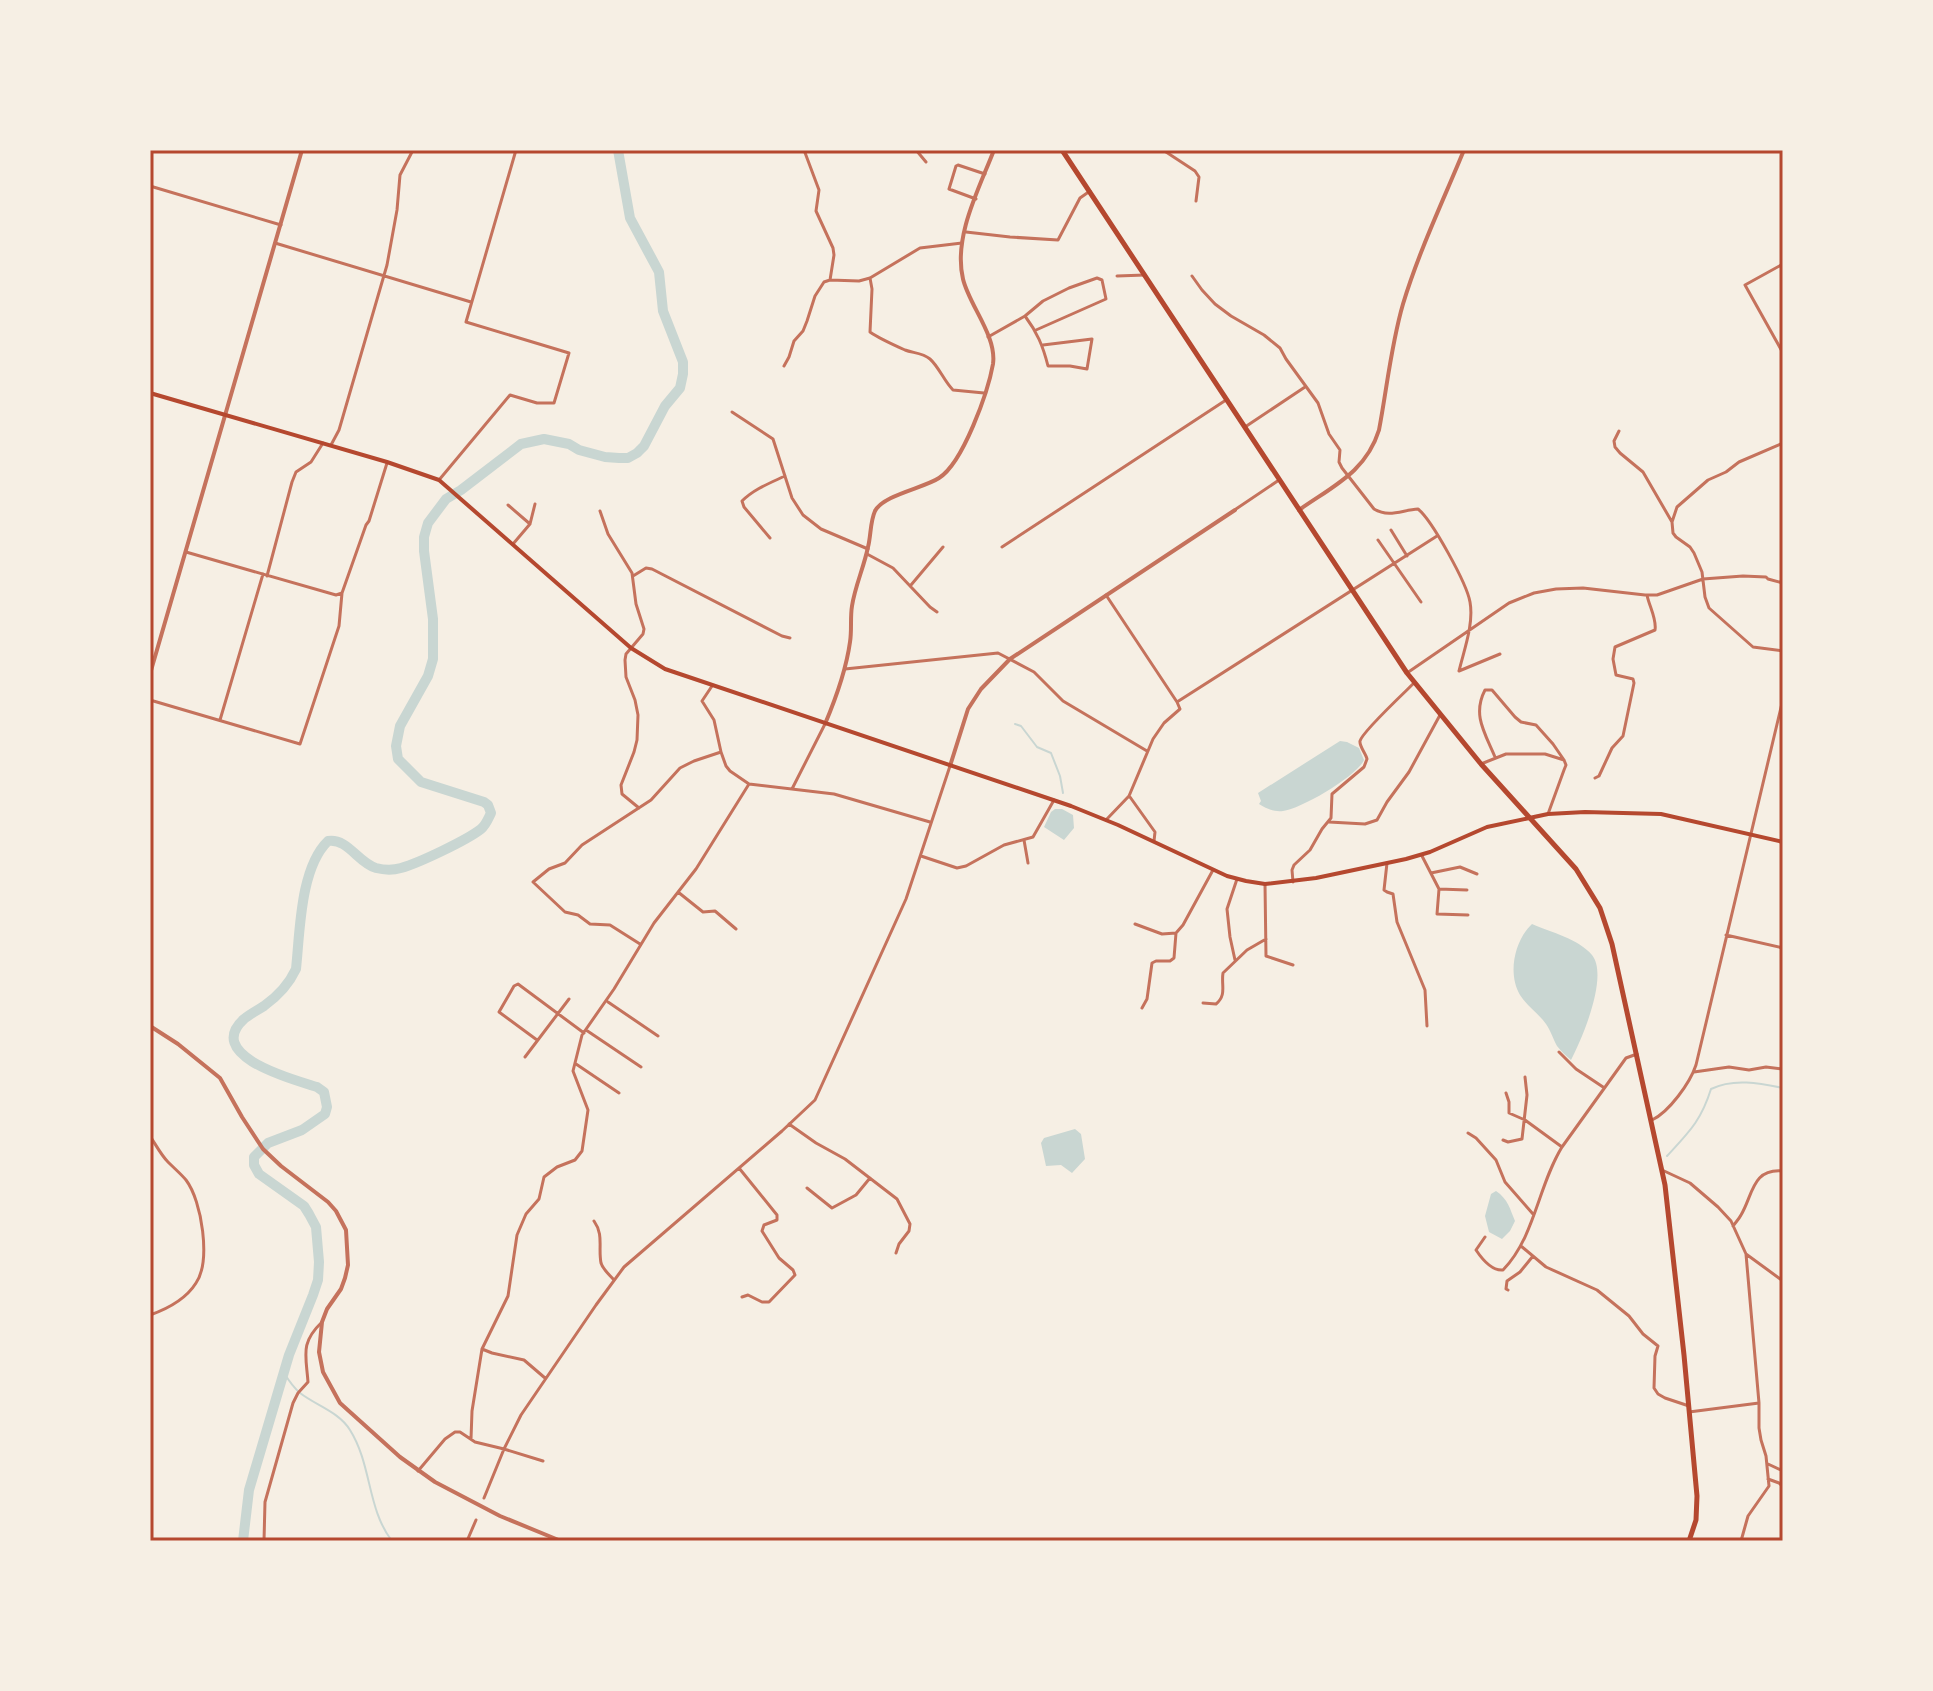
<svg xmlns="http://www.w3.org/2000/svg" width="1933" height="1691" font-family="Montserrat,sans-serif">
	<rect width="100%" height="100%" fill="#f6efe4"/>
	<path fill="#c9d6d2" d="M1340,741l7,1 12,6 5,12c-7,16 -63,49 -81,51 -9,1 -16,-2 -24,-7l2,-3 -3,-8z
		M1055,809h7l11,6 1,13 -10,12 -20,-13 7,-15z
		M1532,924c18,8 47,15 60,31 17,21 -10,84 -21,105 -5,-4 -10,-9 -14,-14 -4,-7 -6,-15 -11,-22 -8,-11 -19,-18 -26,-29 -13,-22 -5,-55 12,-71z
		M1075,1129l6,5 4,25 -13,14 -11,-8 -15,1 -5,-23 3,-5z
		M1496,1191c12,8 14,18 19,30l-5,10 -8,8 -13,-7 -4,-16 6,-22z"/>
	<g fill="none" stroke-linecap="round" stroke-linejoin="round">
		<path stroke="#c9d6d2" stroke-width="2" d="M1015,724l6,2 16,21 14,6 9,23 3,17
			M1667,1156c22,-24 34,-35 44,-67 22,-11 49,-6 72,-1
			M284,1373c5,8 9,14 16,20 17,13 39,19 50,37 22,35 17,79 42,111"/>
		<path stroke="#c9d6d2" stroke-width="10" d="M243,1541l6,-51 40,-135 24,-60 5,-15 1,-18 -3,-35 -7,-13 -5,-8 -45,-32 -5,-9v-8l14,-14 34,-13 23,-16 2,-7 -3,-15 -7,-5c-22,-7 -114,-31 -73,-68 6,-5 14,-9 20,-13 14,-10 25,-22 32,-37 4,-37 4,-101 32,-128 20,-3 30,22 48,27 8,2 18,2 25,0 18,-5 66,-28 80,-39 5,-4 7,-10 10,-16l-3,-8 -4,-3 -63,-20 -23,-23 -2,-13 4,-20 28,-50 5,-17v-40l-9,-68v-14l4,-14 18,-24 15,-9 60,-46 23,-5 25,5 10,6 26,7 14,1h9l9,-5 7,-7 21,-40 15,-18 3,-14v-12l-20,-51 -4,-39 -29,-54 -12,-68"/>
		<path stroke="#c5725c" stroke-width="3" d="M804,150l15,40 -3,21 17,37 1,7 -4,25
			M916,150l10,12
			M1163,150l32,21 4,6 -3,24
			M150,186l131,39
			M976,199l-27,-10 7,-23 2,-1 27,9
			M966,232l44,5 48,3 22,-42 10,-7
			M275,243l196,59
			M1783,264l-38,21 38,68
			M1117,276l28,-1
			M1192,276l10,14 13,14 16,12 33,19 16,13 6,11 32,44 11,31 11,16 -1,12 3,6 32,41c15,9 28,1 44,0 14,11 49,75 52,93 4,22 -6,48 -11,69
			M870,278l2,11 -2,43c7,5 26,14 35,18 8,3 18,3 25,9 9,8 14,22 23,31l31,3
			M1025,316c12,16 18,30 23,50h22l17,3 5,-30 -49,6
			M988,337l37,-21 18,-15 26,-13 28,-10 5,2 4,19 -70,31
			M784,366l5,-9 5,-16 9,-10 4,-10 8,-25 9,-14 6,-2 29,1 11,-3 50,-30 42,-5
			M732,412l41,27 19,59 11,17 18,14 47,20
			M1245,427l60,-40
			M1619,431l-5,10 1,6 5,6 23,19 29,50 1,11 3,4 14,10 4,6 8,19 3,25 4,11 44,39 30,4
			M331,445l8,-15 48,-165 10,-55 3,-35 13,-25
			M439,480l71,-85 27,8h17l15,-50 -103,-31 50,-172
			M508,505l22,19 -17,20
			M1236,509l43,-29
			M600,511l8,23 24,39 4,31 8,25 -1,5 -17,20 -1,6 1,17 9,23 3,15 -1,25 -3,12 -13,33 1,9 17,14
			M1672,522l5,-15 31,-27 18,-8 13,-10 44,-19
			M530,524l5,-20
			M1391,530l16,26
			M770,538l-26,-31 -2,-6c12,-12 28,-18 43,-25
			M1378,540l43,62
			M1002,547l224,-147
			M186,552l150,43 6,-2
			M867,554l26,14 37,39 7,5
			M267,576l25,-94 4,-10 15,-10 12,-19
			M633,576l13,-8 6,1 130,67 8,2
			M911,585l32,-38
			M1106,595l71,107 3,7 -16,14 -11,16 -24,57 -23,24
			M845,669l153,-16 36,19 29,29 84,50
			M1459,671l41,-17
			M1407,673l102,-70 25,-10 22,-4 27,-1 62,7h12l46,-16 40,-3 23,1 2,2 15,4
			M712,686l-10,15 12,19 7,32 5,14 4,5 19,13 85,10 96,28
			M150,700l150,44 39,-118 3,-33 24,-68 3,-4 18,-58
			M1177,702l260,-166
			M220,720l43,-146
			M1495,757c-10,-24 -23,-42 -10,-67h7l23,27 6,5 15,3 17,19 11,16 2,5 -2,5 -16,44
			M1481,764l25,-10h39l19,6
			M1595,778l4,-2 13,-28 11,-12 11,-53 -1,-4 -17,-4 -3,-16 2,-12 40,-17c2,-11 -6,-24 -8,-35
			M792,789l33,-65
			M1130,797l25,35 -1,9
			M1329,822l36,2 12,-4 10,-18 22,-30 31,-57
			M1024,840l4,23
			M921,856l36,12 9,-2 38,-21 29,-8 21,-37
			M1422,856l17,33 -2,25 31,1
			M1387,863l-3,27 3,2 6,2 4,28 28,68 2,36
			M1431,873l29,-6 17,7
			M1293,882l-1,-12 2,-5 16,-15 12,-21 9,-11 1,-24 32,-27 3,-8c-1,-5 -8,-13 -7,-18 2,-9 45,-49 54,-58
			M1265,884l1,72 27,9
			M1439,889l28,1
			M678,892l25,20 12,-1 21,18
			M1135,924l27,10 14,-1 7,-8 30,-55
			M1726,935l57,13
			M640,944l-30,-19 -20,-1 -12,-9 -13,-3 -32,-30 16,-13 16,-6 17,-18 69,-45 29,-32 14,-7 27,-9
			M1235,960l-5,-23 -3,-28 10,-30
			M608,1002l50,34
			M1203,1003l13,1c11,-9 5,-19 7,-31l24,-23 19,-11
			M1142,1008l5,-9 5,-36 4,-2h14l4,-3 2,-25
			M586,1030l55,37
			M537,1040l-38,-28 15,-26 4,-2 66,49
			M1559,1052l17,17 27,18
			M525,1057l44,-58
			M576,1064l43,29
			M1694,1072l35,-5 20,3 17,-3 17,2
			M1506,1093l3,9v11l16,7 37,27
			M1652,1120c17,-8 38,-37 44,-55l87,-366
			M789,1124l27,19 29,16 52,40 13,25 -1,7 -10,13 -3,9
			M1468,1133l8,5 20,22 9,22 28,32
			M150,1136c6,9 11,19 18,26 6,6 13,12 18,18 16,21 25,81 10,103 -10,16 -29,26 -46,32
			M1503,1140l5,2 14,-3 5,-44 -2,-18
			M739,1168l38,47v5l-13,5 -2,6 17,27 14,12 2,5 -26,27h-7l-14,-7 -6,2
			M1662,1170l28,13 28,24 13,14 15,33 13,149v25l2,12 5,16 3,30 -21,30 -7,25
			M807,1188l25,20 24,-13 14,-17
			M594,1221c10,14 4,26 7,42 2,7 9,12 13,17
			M1733,1226c3,-4 6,-7 8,-11 12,-20 11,-47 42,-44
			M1485,1237l-9,13c6,9 16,21 27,20 32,-33 35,-84 59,-123l64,-89 11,-4
			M1521,1246l25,21 51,23 32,26 14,18 15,12 -3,10 -1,32 4,6 7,4 24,8
			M1746,1254l37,27
			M1508,1290l-2,-1 1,-8 13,-9 13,-16
			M482,1349l10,4 32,7 21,18
			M1689,1412l70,-9
			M471,1439l1,-28 10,-62 26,-53 9,-61 9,-21 13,-15 5,-22 13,-10 18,-7 7,-9 6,-41 -15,-39 9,-36 32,-46 40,-66 42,-54 53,-85
			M1768,1464l15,7
			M418,1471l27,-32 10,-7h5l15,10 29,7 39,12
			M1768,1479l11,4 4,4
			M484,1498l20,-49 17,-34 75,-110 28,-38 158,-136 33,-31 91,-201 44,-133
			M264,1541l1,-39 28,-99 5,-10 10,-11c-2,-27 -8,-39 14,-60
			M467,1541l9,-21"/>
		<path stroke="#c5725c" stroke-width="4" d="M1299,510c34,-24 67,-38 80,-80 8,-42 12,-85 24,-126 16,-53 40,-103 61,-154
			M150,674l152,-524
			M825,724c11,-26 21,-53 25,-82 2,-12 0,-24 2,-36 3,-20 12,-39 16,-59 3,-11 2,-25 7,-36 8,-16 49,-23 64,-33 24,-15 49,-86 54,-114 4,-28 -24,-59 -30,-85 -10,-42 16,-90 31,-129
			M950,766l18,-57 13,-20 29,-30 225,-149
			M150,1026l28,18 42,34 22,39 21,32 18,17 47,36 8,9 10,19 2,35 -3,13 -4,11 -14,20 -5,13 -3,30 4,20 17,31 60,54 35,25 65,34 61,25"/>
		<path stroke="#b5482f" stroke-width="4" d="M150,393l237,69 52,18 192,168 34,21 406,137 47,19 109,51 19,5 19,3 51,-6 90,-19 24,-7 57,-25 61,-13 37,-2 76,2 122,28"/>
		<path stroke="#b5482f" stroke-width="5" d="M1062,150l345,523 74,91 95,105 24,39 12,36 53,241 19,170 13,141 -1,24 -7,21"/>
	</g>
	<rect width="1933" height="1691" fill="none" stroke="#f6efe4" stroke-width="304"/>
	<rect x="152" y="152" width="1629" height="1387" fill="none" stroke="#b5482f" stroke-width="3"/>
</svg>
